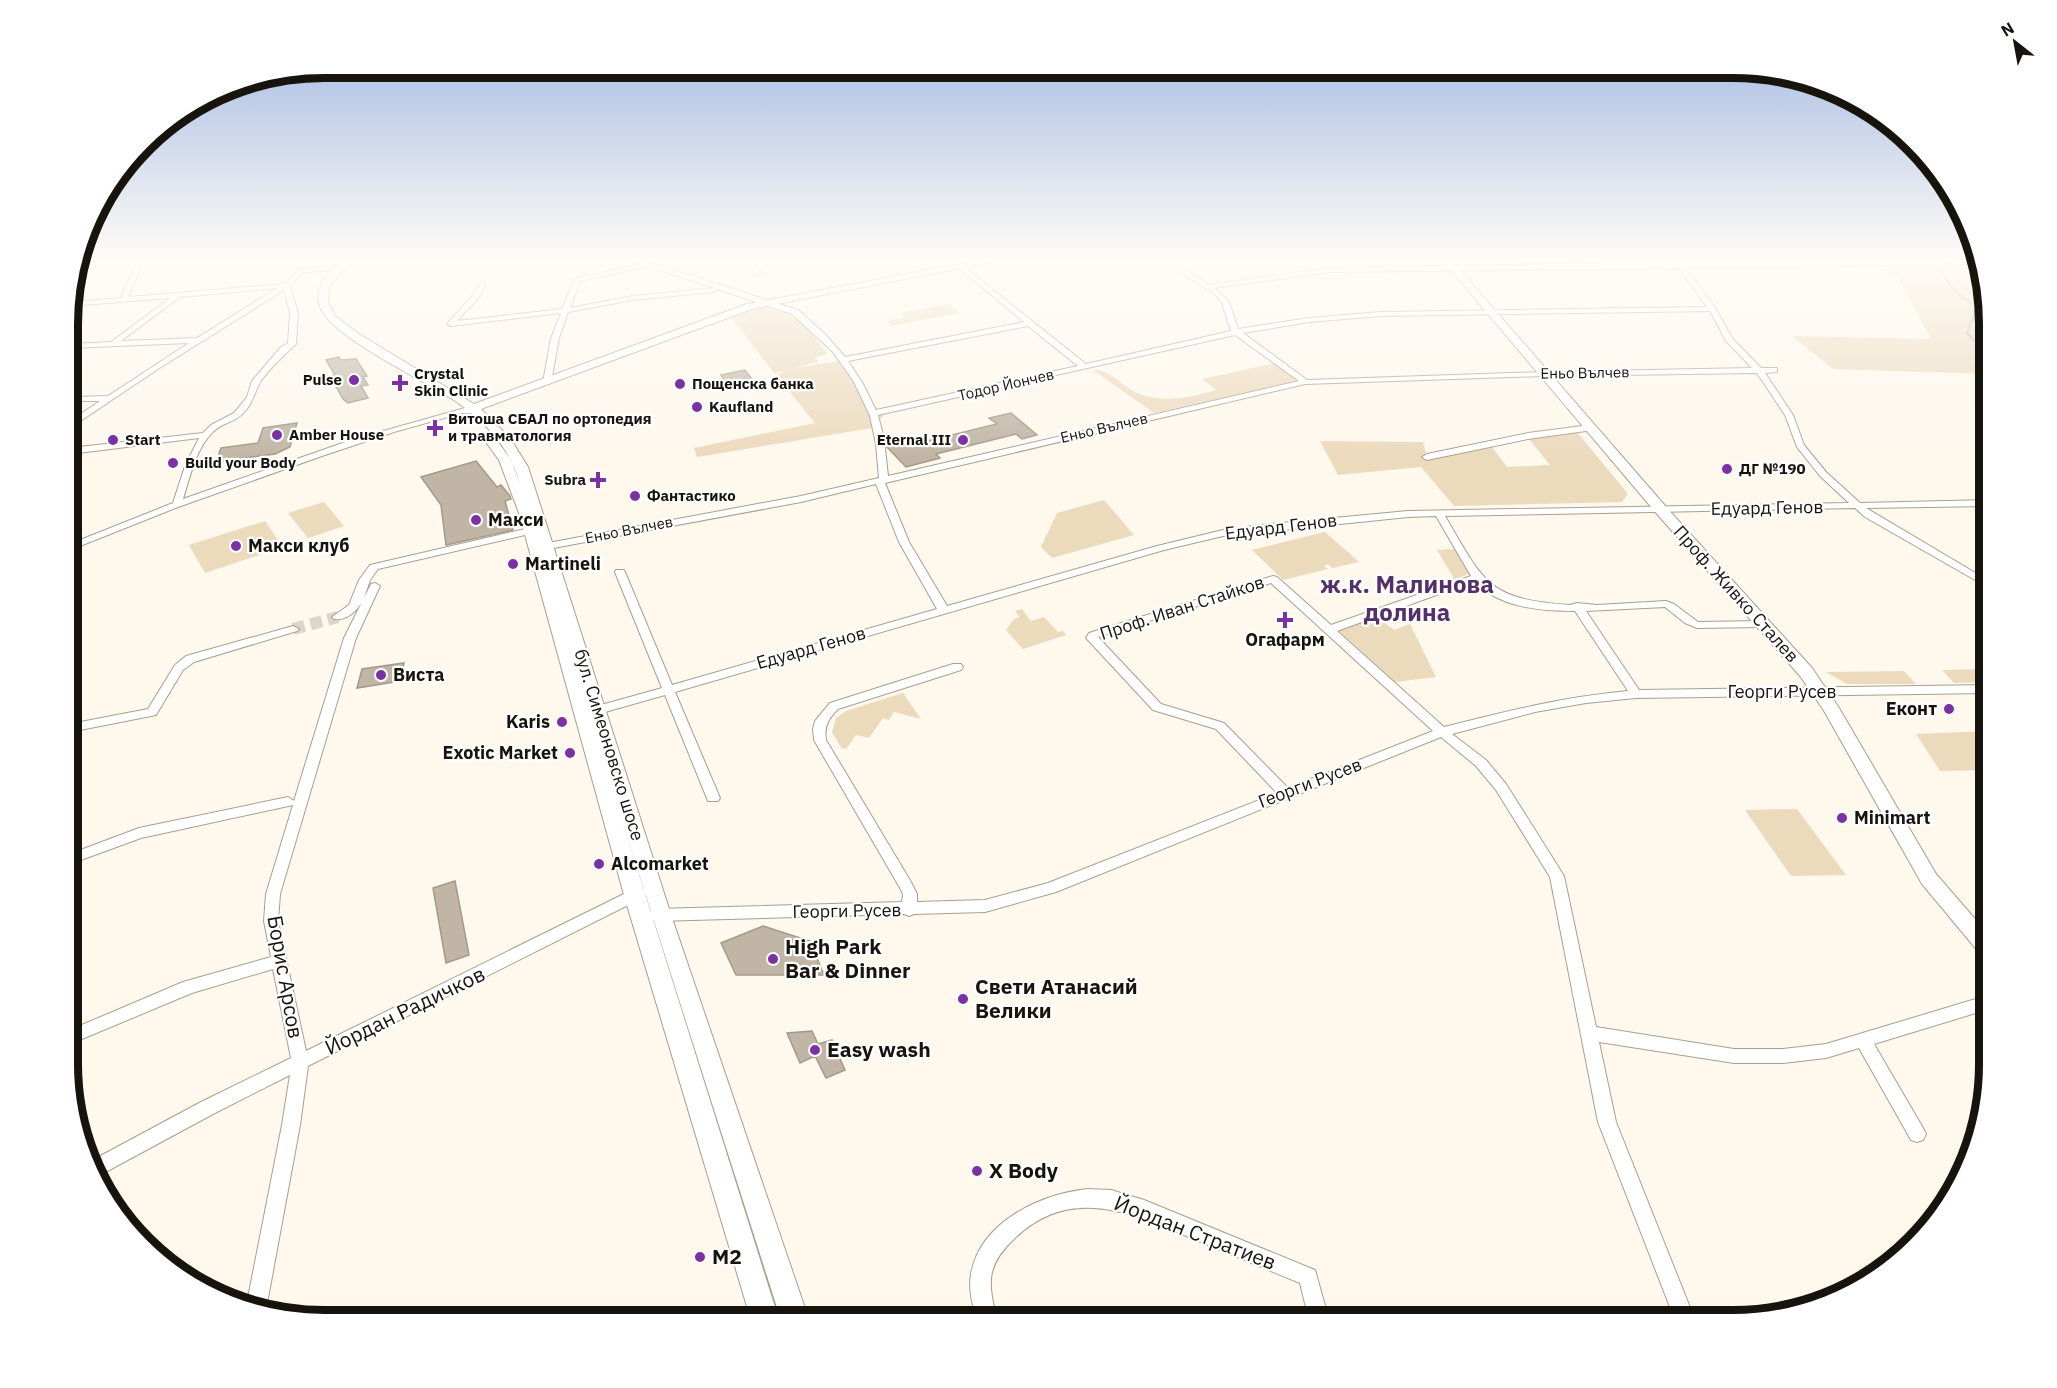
<svg xmlns="http://www.w3.org/2000/svg" width="2057" height="1388" font-family="'IBM Plex Sans',sans-serif">
	<rect width="100%" height="100%" fill="#fef8ed"/>
	<path fill="#ecdabd" d="M1902,262h73l14,46v66l-156,-5 -41,-33 139,3 -32,-59 -15,-10z
		M950,304l10,9 -68,13 -5,-5 18,-3 -4,-5z
		M766,306l33,13 29,35 -14,4 5,3 -24,7 44,-7 44,55 -11,12 -175,29 -3,-9 121,-25 -39,-48 9,-4 -11,2 -42,-55z
		M1275,363l23,18 -144,32 -61,-43c15,-2 30,17 44,23 27,11 53,4 79,-3l-14,-11z
		M1577,432l51,62 -6,8 -168,4 -33,-39 -83,8 -18,-34 103,1 4,15 65,-10 15,20 43,-2 -21,-26z
		M1104,500l30,35 -82,23 -11,-11 16,-34z
		M324,502l20,24 -36,12 -20,-25z
		M265,521l18,26 -78,26 -16,-28z
		M1325,532l34,30 -27,6 -4,-4 -4,2 4,3 -45,11 -31,-30z
		M1455,549l15,24 -15,7 -18,-30z
		M1022,609l9,12 13,-4 14,15 5,-1 3,4 -43,14 -17,-19 8,-11 6,-2 -5,-6z
		M1377,617l17,13 16,-6 26,53 -41,5 -56,-51z
		M1989,669v13l-35,1 -12,-13z
		M1904,671l12,13h-69l-21,-12z
		M903,693l18,26 -27,-7 -5,8 -6,-2 -14,20 -13,-3 -9,13 -5,1 -10,-17 4,-14 10,-7z
		M1989,731v39l-49,1 -24,-37z
		M1797,809l49,66 -55,1 -46,-66z"/>
	<g fill="none" stroke-linecap="round" stroke-linejoin="round">
		<path stroke="#c2add1" stroke-width="2" d="M1952,262l-10,12 15,19 20,14 -10,26 22,22"/>
	</g>
	<path fill="#c1b6a6" stroke="#a49a8a" stroke-width="1.5" d="M339,357l1,3 16,-1 11,17 -4,1 5,8 -7,1 7,12 -20,5 -5,-4 -13,-23 5,-1 -9,-15z
		M745,370l9,12 -25,5 -8,-12z
		M1011,413l26,22 -15,4 -6,-5 -80,20 4,4 -34,9 -19,-20 20,-6 4,4 86,-21 -8,-6z
		M297,423l-7,24 -15,7 -59,8 5,-14 37,-5 5,-15z
		M476,461l21,26 4,-2 9,11 1,3 -6,2 8,29 -67,15 -5,-40 -20,-28z
		M404,663l-4,18 -43,7 5,-19z
		M455,881l14,74 -23,8 -13,-75z
		M763,926l47,15 14,34h-88l-15,-32z
		M812,1031l6,13 14,-4 13,30 -19,8 -11,-22 -15,7 -13,-30z"/>
	<g fill="none" stroke-linecap="round" stroke-linejoin="round">
		<path stroke="#dbd6cc" stroke-width="12" stroke-dasharray="12 6" stroke-linecap="butt" d="M293,629l45,-12"/>
		<g stroke="#a99f8f" stroke-width="2">
			<path id="street" d="M137,262h6l-15,35 156,-13 15,-15 41,-3 3,2 -3,2 -37,2 -13,14 8,27 -2,31c-12,11 -25,23 -35,37 -5,7 -7,19 -14,28 -12,15 -23,12 -34,23 -17,16 -23,45 -30,67l168,-59 114,-32 4,3 -75,21 -72,24 -144,51 -108,43v-6l103,-41 12,-37 14,-28 -129,16v-6l133,-15 8,-8 23,-12 13,-16 5,-16 29,-34 7,-4 2,-30 -6,-23 -126,79 -88,59v-7l30,-20h-30v-4l38,-1 81,-53 -119,5v-4l41,-2 59,-44 -100,8v-4l51,-4zM277,288l-80,50 -76,3 59,-44z
				M638,262h11l149,48 27,24 20,23 179,-35 -73,-60h7l128,102 145,-33 -9,-28 -6,-8 -51,-33h8l35,23 121,-17 346,-6h222l-3,3 -209,3 31,41 16,29 29,30h16v4l-12,1 28,42 11,30 22,27 34,31 129,-3v6l-123,2 123,73v7l-124,-71 -10,-9 -410,8c40,68 42,83 125,89l7,-2 20,2 69,-4 8,3 24,18 65,-1 6,3 -6,3 -66,1 -12,-5 -20,-16 -79,4 53,79 350,-5v8l-353,5 -50,5 -51,9 -83,22 34,26 20,24 58,92 32,151 138,22h49l43,-5 163,-49v14l-115,35 49,84 3,6 -3,6 -6,2 -6,-2 -52,-92 -33,10 -43,5h-49l-135,-21 17,80 79,198h-20l-77,-198 -48,-245 -54,-87 -20,-24 -35,-29 -385,155 -71,20 -71,2 -5,2 -5,-2 -248,7 -5,-2 -2,-4 2,-4 5,-2 246,-7 1,-8 -3,-6 -86,-148 -1,-11 2,-8 15,-18 123,-39h8l2,3 -2,3 -123,39c-10,10 -14,17 -12,31l85,142 6,12v8l68,-2 63,-17 229,-90 -61,-64 -63,-19 -65,-70 -2,-2 3,-5 184,-57 4,1 54,48 140,-49 -35,-60 -28,1 -185,19 -59,14 -489,142 45,106 -2,3h-10l-43,-106 -67,19 -6,-4 2,-3 68,-19 -47,-116 1,-2h8l1,2 47,113 265,-76 -38,-67 -23,-58 -75,18 -253,47 -4,-1 -1,-2 5,-3 253,-47 78,-18 -3,-34 -6,-28 -16,-34 -21,-30 -41,-38 -75,-25 -1,2 -2,1 -81,8 -65,12 -9,26 -8,44 -4,2 -4,-2 8,-44 10,-25 -110,13 -4,-2 27,-30 7,-12 5,1 -6,13 -23,25 105,-12 13,-30 65,-15zM647,266l67,22 -81,8 -63,12 10,-27zM1678,268l29,39 -327,5 -71,6 -71,11 -9,-27 -15,-14 115,-16zM1710,311l16,30 26,27 -208,4 -237,8 -64,-47 66,-11 71,-6zM1028,326l50,40 -202,44 -14,-28 -14,-21zM1235,335l64,46 -411,95 -4,-37 -6,-24zM1757,373l28,42 12,32 23,29 29,27 -441,8 -139,13 -46,6 -66,16 -210,60 -38,-64 -24,-59 420,-99 239,-8zM1475,581c23,27 67,30 100,30l53,80c-65,6 -121,20 -184,36l-107,-96zM1271,583l162,148 -145,57 -64,-65 -63,-19 -63,-67z
				M746,262h7l9,12 -1,1h-4z
				M1590,425l3,1v4l-65,9 -101,21 -5,-3 5,-3 101,-21z
				M538,526l5,3 -1,2 -164,38 -8,11 -6,18 7,-14 4,-1 5,3 -24,52 -76,256 -2,27 28,130 328,-162 5,-2 5,2 2,4 -2,4 -336,169 -8,59 -34,184 -1,2 -19,-3 36,-183 8,-50 -77,39 -113,61 -3,2 -6,-16 110,-59 90,-44 -18,-89 -81,24 -122,51v-14l113,-48 88,-25 -7,-36 2,-27 27,-89 -152,33 -71,26v-10l69,-26 149,-31 6,4 50,-163 18,-36c-6,10 -16,19 -28,17l-2,-2 17,-12 10,-25 11,-15z
				M293,626l6,3 -2,2 -103,31 -11,8 -27,45 -86,17v-8l78,-15 27,-44 11,-9z
				M1088,1189l23,1 33,10 171,70 14,50h-20l-9,-37c-34,-14 -68,-28 -102,-42 -62,-26 -125,-58 -183,-3 -30,28 -27,45 -18,82h-20c-4,-14 -9,-30 -6,-46 9,-52 69,-80 117,-85z"/>
		</g>
		<g stroke="#a99f8f" stroke-width="2">
			<path id="secondary" d="M341,262h10l-22,25 -1,15 7,14 24,18 115,70 273,-100 223,-42h21l-239,47 -271,100 29,29 18,29 143,448 138,405h-28l-161,-506 159,506h-28l-127,-425 -105,-382 -20,-53 -16,-22 2,-3h8l18,25 9,23c-8,-28 -26,-52 -49,-70h-9l-2,-2 5,-3 -8,-6c-30,-20 -123,-64 -136,-93 -9,-19 6,-36 20,-47z
				M1444,262h9l214,246 145,160 27,40 97,166 53,61v24l-7,-3 -60,-72 -99,-175 -23,-33 -143,-162z"/>
		</g>
		<use href="#street" fill="#fff" fill-rule="evenodd"/>
		<use href="#secondary" fill="#fff" fill-rule="evenodd"/>
	</g>
	<linearGradient id="sky" x2="0" y2="1"><stop stop-color="#99b1df"/><stop offset="0.57" stop-color="#fffcf7"/><stop offset="1" stop-color="#fffcf7" stop-opacity="0"/></linearGradient>
	<rect width="2057" height="457" fill="url(#sky)"/>
	<g fill="#7b31a3" stroke="#fff" stroke-width="2">
		<circle cx="354" cy="380" r="6"/>
		<path d="M397 374h6v6h6v6h-6v6h-6v-6h-6v-6h6z"/>
		<circle cx="680" cy="384" r="6"/>
		<circle cx="697" cy="407" r="6"/>
		<path d="M432 419h6v6h6v6h-6v6h-6v-6h-6v-6h6z"/>
		<circle cx="277" cy="435" r="6"/>
		<circle cx="113" cy="440" r="6"/>
		<circle cx="963" cy="440" r="6"/>
		<circle cx="173" cy="463" r="6"/>
		<circle cx="1727" cy="469" r="6"/>
		<path d="M595 471h6v6h6v6h-6v6h-6v-6h-6v-6h6z"/>
		<circle cx="635" cy="496" r="6"/>
		<circle cx="476" cy="520" r="6"/>
		<circle cx="236" cy="546" r="6"/>
		<circle cx="513" cy="564" r="6"/>
		<path d="M1282 611h6v6h6v6h-6v6h-6v-6h-6v-6h6z"/>
		<circle cx="381" cy="675" r="6"/>
		<circle cx="1949" cy="709" r="6"/>
		<circle cx="562" cy="722" r="6"/>
		<circle cx="570" cy="753" r="6"/>
		<circle cx="1842" cy="818" r="6"/>
		<circle cx="599" cy="864" r="6"/>
		<circle cx="773" cy="959" r="6"/>
		<circle cx="963" cy="999" r="6"/>
		<circle cx="815" cy="1050" r="6"/>
		<circle cx="977" cy="1171" r="6"/>
		<circle cx="700" cy="1257" r="6"/>
	</g>
	<g text-anchor="middle" stroke-width="4.5" stroke-linejoin="round" paint-order="stroke">
		<g font-size="15" fill="#17140e" stroke="#fff">
			<text transform="translate(1585 373) rotate(-1)" y="5">Еньо Вълчев</text>
			<text transform="translate(1006 385) rotate(-13)" y="5">Тодор Йончев</text>
			<text transform="translate(1104 428) rotate(-13)" y="5">Еньо Вълчев</text>
			<text transform="translate(629 530) rotate(-11)" y="5">Еньо Вълчев</text>
		</g>
		<g font-size="15" font-weight="bold" fill="#17140e" stroke="#fff" text-anchor="start">
			<text x="414" y="379">Crystal<tspan x="414" dy="17">Skin Clinic</tspan></text>
			<text x="342" y="385" text-anchor="end">Pulse</text>
			<text x="692" y="389">Пощенска банка</text>
			<text x="709" y="412">Kaufland</text>
			<text x="448" y="424">Витоша СБАЛ по ортопедия<tspan x="448" dy="17">и травматология</tspan></text>
			<text x="289" y="440">Amber House</text>
			<text x="125" y="445">Start</text>
			<text x="951" y="445" text-anchor="end">Eternal III</text>
			<text x="185" y="468">Build your Body</text>
			<text x="1739" y="474">ДГ №190</text>
			<text x="586" y="485" text-anchor="end">Subra</text>
			<text x="647" y="501">Фантастико</text>
		</g>
		<g font-size="18" fill="#17140e" stroke="#fff">
			<text transform="translate(1767 508) rotate(-1)" y="6">Едуард Генов</text>
			<text transform="translate(1281 527) rotate(-7)" y="6">Едуард Генов</text>
			<text transform="translate(1736 594) rotate(48)" y="6">Проф. Живко Сталев</text>
			<text transform="translate(1182 608) rotate(-18)" y="6">Проф. Иван Стайков</text>
			<text transform="translate(811 648) rotate(-16)" y="6">Едуард Генов</text>
			<text x="1782" y="698">Георги Русев</text>
			<text transform="translate(609 745) rotate(73)" y="6">бул. Симеоновско шосе</text>
			<text transform="translate(1310 783) rotate(-21)" y="6">Георги Русев</text>
			<text transform="translate(847 911) rotate(-1)" y="6">Георги Русев</text>
		</g>
		<g font-size="18" font-weight="bold" fill="#17140e" stroke="#fff" text-anchor="start">
			<text x="488" y="526">Макси</text>
			<text x="248" y="552">Макси клуб</text>
			<text x="525" y="570">Martineli</text>
			<text x="1285" y="646" text-anchor="middle">Огафарм</text>
			<text x="393" y="681">Виста</text>
			<text x="1937" y="715" text-anchor="end">Еконт</text>
			<text x="550" y="728" text-anchor="end">Karis</text>
			<text x="558" y="759" text-anchor="end">Exotic Market</text>
			<text x="1854" y="824">Minimart</text>
			<text x="611" y="870">Alcomarket</text>
		</g>
		<g font-size="21" font-weight="bold" fill="#17140e" stroke="#fff" text-anchor="start">
			<text x="785" y="954">High Park<tspan x="785" dy="24">Bar &amp; Dinner</tspan></text>
			<text x="975" y="994">Свети Атанасий<tspan x="975" dy="24">Велики</tspan></text>
			<text x="827" y="1057">Easy wash</text>
			<text x="989" y="1178">X Body</text>
			<text x="712" y="1264">M2</text>
		</g>
		<g font-size="21" fill="#17140e" stroke="#fff">
			<text transform="translate(285 977) rotate(80)" y="7">Борис Арсов</text>
			<text transform="translate(405 1011) rotate(-26)" y="7">Йордан Радичков</text>
			<text transform="translate(1195 1233) rotate(21)" y="7">Йордан Стратиев</text>
		</g>
		<g font-size="24" font-weight="bold" fill="#533068" stroke="#fff">
			<text x="1407" y="593">ж.к. Малинова<tspan x="1407" dy="28">долина</tspan></text>
		</g>
	</g>
	<path d="M0 0H2057V1388H0ZM324 78H1733A246 246 0 0 1 1979 324V1064A246 246 0 0 1 1733 1310H324A246 246 0 0 1 78 1064V324A246 246 0 0 1 324 78Z" fill="#fff" fill-rule="evenodd"/>
	<path fill="none" stroke="#17140e" stroke-width="8" d="M324 78H1733A246 246 0 0 1 1979 324V1064A246 246 0 0 1 1733 1310H324A246 246 0 0 1 78 1064V324A246 246 0 0 1 324 78Z"/>
	<g transform="translate(2015 42) rotate(329)" stroke="#ffffff" stroke-width="4.5" paint-order="stroke">
	<path d="M0-4.5L10 22L0 15L-10 22Z" fill="#17140e"/>
	<text y="-9" font-size="16" font-weight="bold" text-anchor="middle" fill="#17140e">N</text>
	</g>
</svg>
